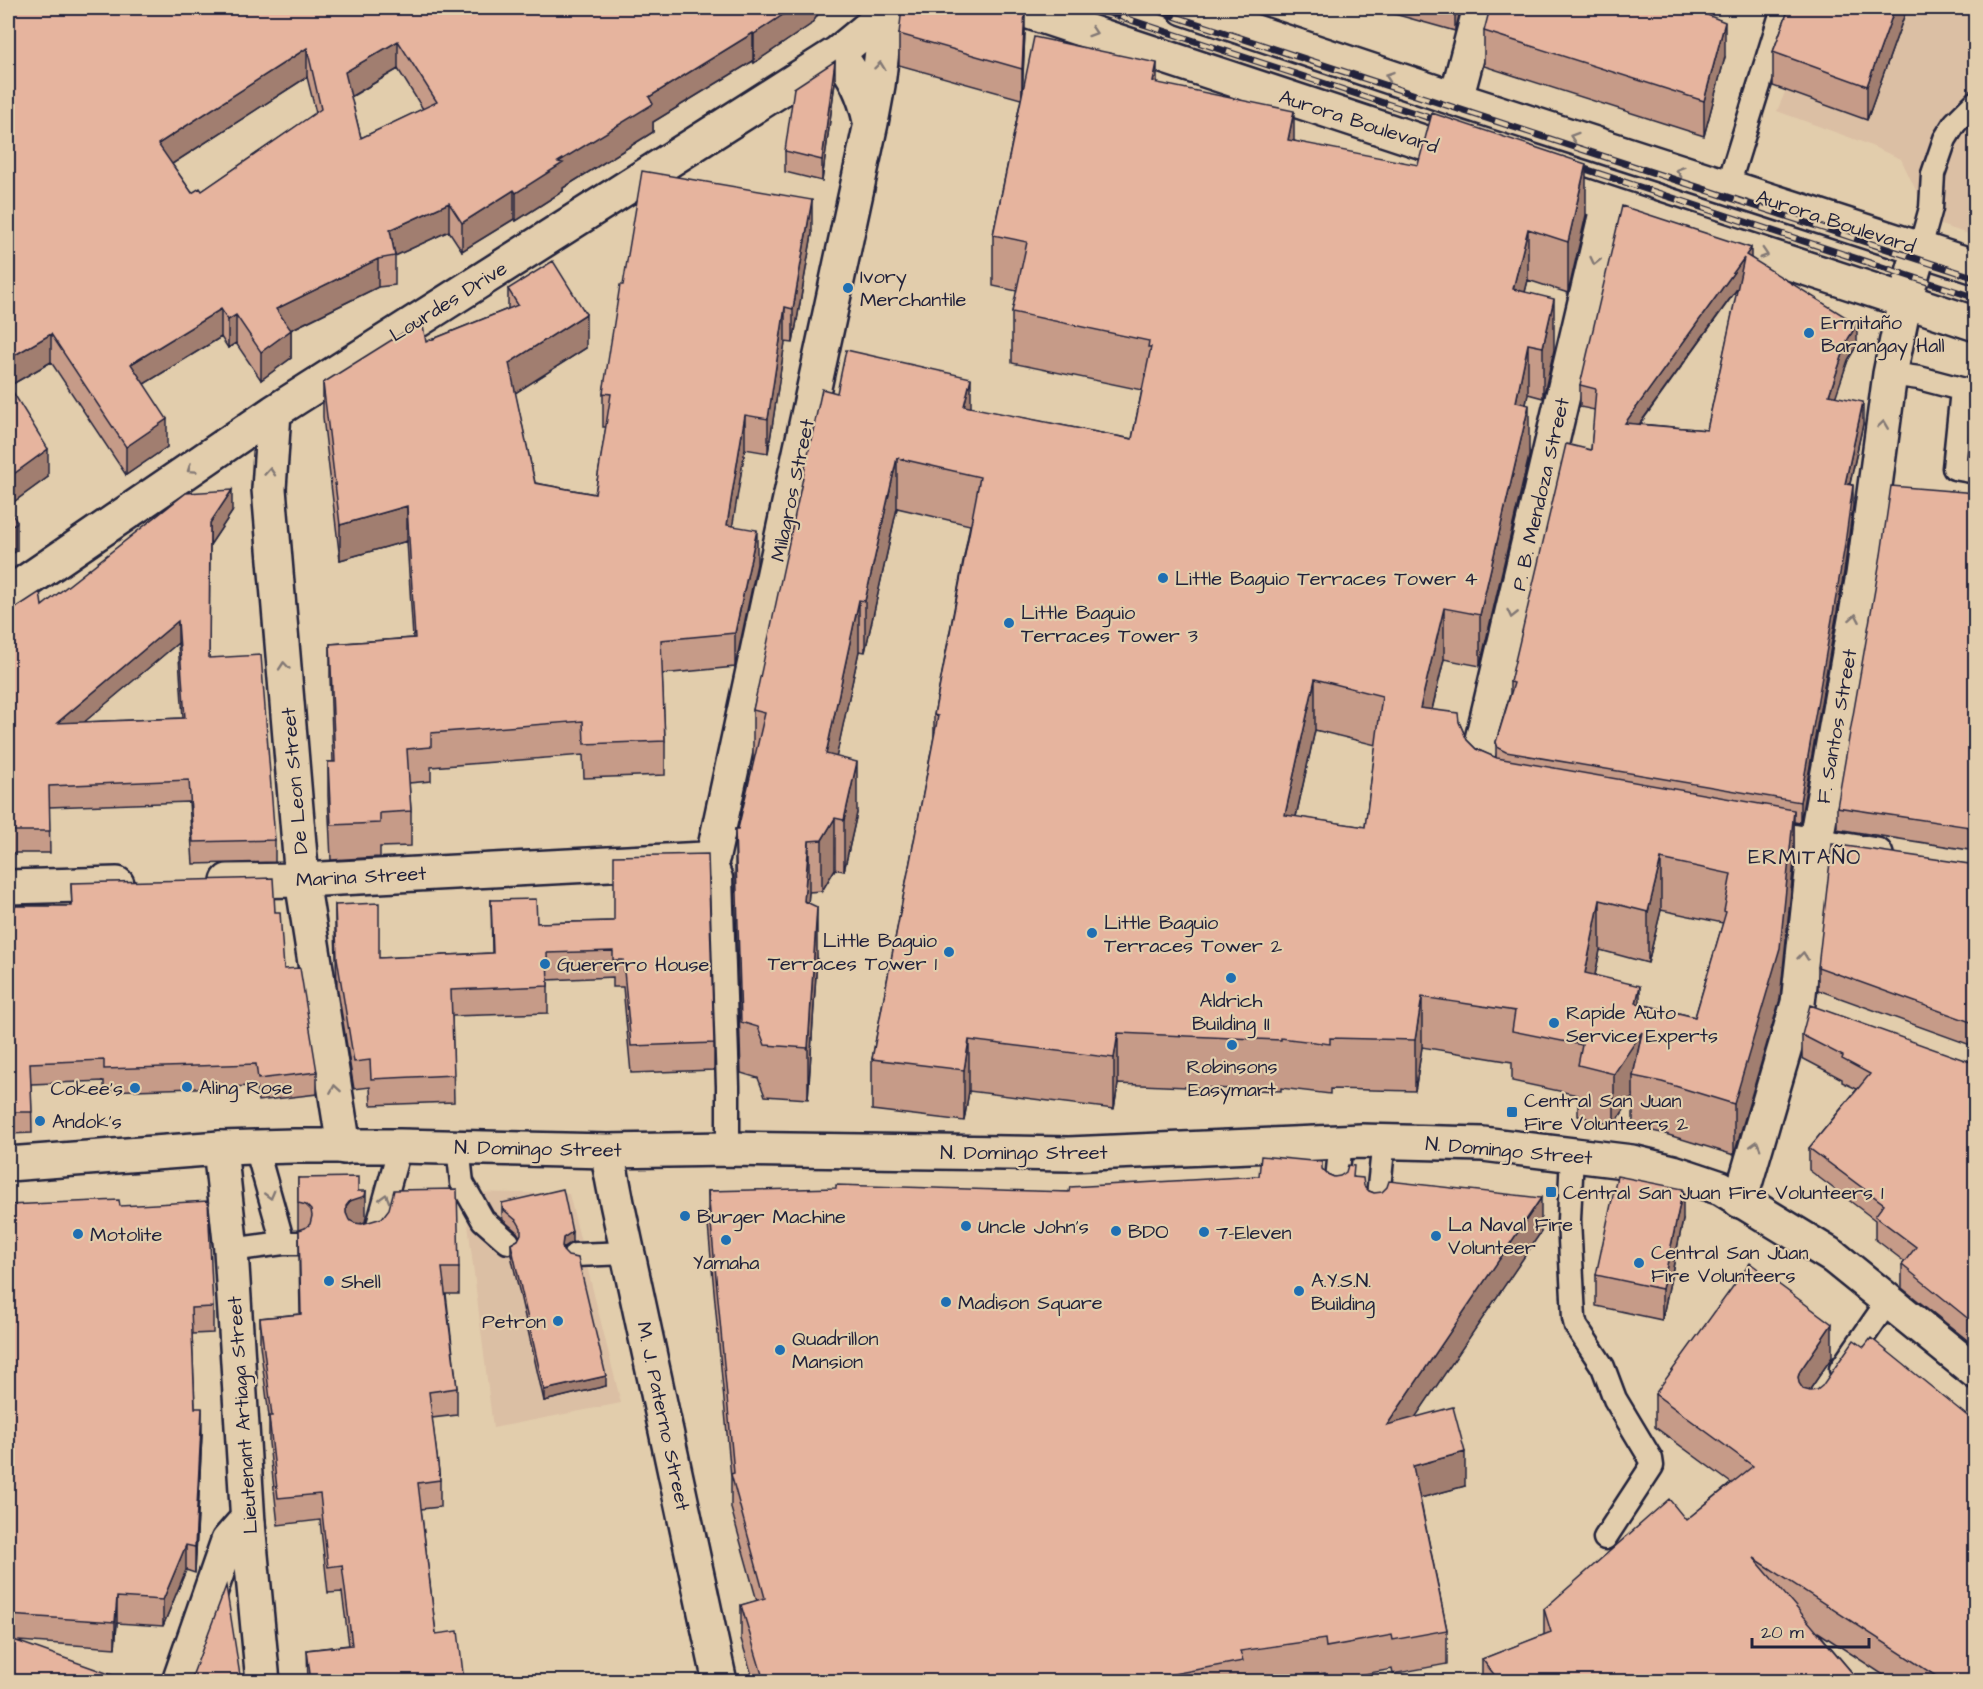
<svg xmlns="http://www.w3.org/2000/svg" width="1983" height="1689" font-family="'Architects Daughter',sans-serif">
	<rect width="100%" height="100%" fill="#e2cdac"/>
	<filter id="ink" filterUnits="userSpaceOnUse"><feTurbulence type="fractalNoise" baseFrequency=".0167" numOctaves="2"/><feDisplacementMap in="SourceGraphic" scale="12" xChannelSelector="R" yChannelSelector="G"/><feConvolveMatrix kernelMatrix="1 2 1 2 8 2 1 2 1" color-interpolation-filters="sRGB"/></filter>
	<g filter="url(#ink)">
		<path fill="#dbbfa4" d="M1821,8h154v228l-44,-14 -30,-63 -39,-17 -85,-31z
			M464,1192l105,2 52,209 -128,25z"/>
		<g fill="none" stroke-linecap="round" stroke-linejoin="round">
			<g stroke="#22223b" stroke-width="27">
				<path id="service" d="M1728,186l55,-178
					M1920,248l11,-40 2,-34 12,-35 10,-16 21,-21
					M1890,374l29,4 57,15
					M1962,390l-8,78 22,4
					M713,856l8,22 7,208v63
					M256,1147l27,96
					M458,1147l4,36 21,37 25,22
					M1572,1154l-3,66 5,98 2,8 27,41 12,32 36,60 1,7 -47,72
					M1335,1198l6,-56
					M1376,1214l8,-73
					M360,1237l14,-3 3,-5 23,-83
					M231,1250l52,-7h16
					M575,1255l54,-2
					M1841,1369l47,-68"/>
			</g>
			<g stroke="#22223b" stroke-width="38">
				<path id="minor" d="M838,53c17,23 26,40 32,68
					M1456,99l24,-91
					M274,412l-5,77 33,391 42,267
					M8,594l266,-182 564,-359 34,-28 14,-17
					M1492,787l-8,-4 -8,-18 132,-561
					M1749,834l127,21
					M228,881l74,-1 402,-21 9,-3 158,-733 7,-38 9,-77
					M8,887l109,-3
					M1740,1201l58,-198 17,-158 48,-270 27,-201 15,-74 15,-52
					M179,1682l49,-141 13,-15 7,-3"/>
			</g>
			<g stroke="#22223b" stroke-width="38">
				<path id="tertiary" d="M220,1148l11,102 17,273 15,159"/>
			</g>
			<g stroke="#22223b" stroke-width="38">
				<path id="secondary" d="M607,1151l10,52 103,479
					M8,1164l212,-16 74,-2h106l207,5 121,-2 341,5 292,-13 122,3 149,18 41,10 48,16 113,69 142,115"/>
			</g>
			<g stroke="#22223b" stroke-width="38">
				<path id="primary" d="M1017,8l448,148
					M1184,8l272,91 520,168
					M1543,182l433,142"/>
			</g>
			<use href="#service" stroke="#e2cdac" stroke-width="22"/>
			<use href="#minor" stroke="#e2cdac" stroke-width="33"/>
			<use href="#tertiary" stroke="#e2cdac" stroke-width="33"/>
			<use href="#secondary" stroke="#e2cdac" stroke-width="33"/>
			<use href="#primary" stroke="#e2cdac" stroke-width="33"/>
			<g stroke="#22223b" stroke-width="7">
				<path id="rail" d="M1094,8l351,115
					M1149,8l827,270
					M1570,164l406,134"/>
			</g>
			<use href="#rail" stroke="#e2cdac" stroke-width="4.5" stroke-dasharray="14" stroke-linecap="butt"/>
		</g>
		<path fill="#c69b88" stroke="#22223b" stroke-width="1.5" fill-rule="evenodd" d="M8,8l807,11 -5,6 -56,38 -1,-2 -100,61v10l-90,56v3l-47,30 -2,-2 -52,32 -13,-20 -54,25v29l-17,2 -87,43v28l-30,22 -25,-37 -8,5 -7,-11 -77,47 23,63 -41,28 -75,-113 -42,24 39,91 -40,29zM398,69l25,40 -62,29 -10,-41zM307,77l9,36 -114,78 -10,2 -20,-29z
			M1373,8h88l-6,23z
			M1789,8h118l-40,112 -94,-34v-34z
			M1025,30l-3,65 135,-12 137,58 292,74 -18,78 -40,-13 -3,12 29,58 -11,48 -15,-4 -2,10 3,52 -49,210 -36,-7 -12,51 27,12 8,18 9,9 20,9v-16l14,-48v-12l81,-232 4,-40 -15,-3v-22l171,-127 106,87 -9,15 -13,36 28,28 -13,60 3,22 -9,66 -44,251 -6,-1v39l-14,138 -46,156 -72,-22 -29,-6v-31l-19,29 -36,-9v-21l-66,-14v-19l-90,-15 -7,44 -85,-2v5l-49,-6v3l-163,-7 -4,25 -145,-18 -5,30 -92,-11v-51l62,-322v-22l36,-190 -73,-17 -32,144 -6,-1 -23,106 21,56 -13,58 -9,-2 -13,22 -13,1 -1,11 9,55 -9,141 -43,-3 -7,-18 -17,-5 -6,-193v-51h3l16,-67 -1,-1v-51l84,-317 134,15 161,31 10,-49 -130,-27v-51l5,-21 -24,-5v-51l28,-136 -122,-34v-31zM1738,288l-31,142 -67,-6zM1315,730l61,15 -11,82 -69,-10zM1661,910l62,13 -28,94 -55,-13 -45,-29 5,-25 48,13z
			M1484,31l241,26 -21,79 -220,-70z
			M835,82l-13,99 -37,-9v-21z
			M812,234l-19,109 -8,-1 -17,111 -23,-4 -13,77 25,38 -22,103 -73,7 3,67v34l-81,3 -1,-23 -152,12v14l-22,2 2,28v35l-31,1v10l-49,3 -3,-64v-34h5l-3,-84v-34l83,-6 -6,-97 -67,19 -17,-143v-34l185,-74v-20l78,59 -71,45 20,90 60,11 11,-67h-3v-34l20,-108z
			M1976,493v358l-139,-22v-22z
			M232,512l-22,33 -1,113 66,182v22l-82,2 -4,-62 -140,5 1,46h-42v-240l34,-7zM178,643l5,75 -99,4z
			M1976,865v182l-158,-57v-23l155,-101z
			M71,883l204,29 9,57 33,103v22l-59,7 -2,-15 -152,5v-10l-73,3 1,49 -24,1v-228h64z
			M491,900l46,23 77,-2 100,122v27l-83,3 -8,-86h-10v-10l-65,3v33l-96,3 2,86 -83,3 -1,-18 -16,2 -17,-104 -2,-54v-26l44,53 113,-5z
			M1802,1035l174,27v285l-74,-59v-23l3,-3 -30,-23v-19l-66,-50v-22l48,-59 -15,-7v-3l-40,-21z
			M1322,1169l5,5 7,3h20l15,14 5,2 167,39 -126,185 50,69 -45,12 27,132v34l-54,10 -1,-5 -66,12 -1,-8 -62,9h-509l-13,-43v-34l16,-4 -26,-93v-31l-23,-252v-34l361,1 190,-16z
			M298,1178l60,13 8,26 -1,5 -5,2 99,44v26h-13l11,94v27l-25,3 8,62v27l-19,2 15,125 28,48h-156l-1,-32 42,-5 -7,-53 -14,1 -8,-73 -42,5 -9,-82v-27l-9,-71v-27l40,-4 -1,-57v-27h-1z
			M502,1203l70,39 -9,6v2l43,136 -62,15 -33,-146v-11l7,-4 2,-3 -3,-5 -14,-12 -1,-6z
			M8,1205l112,1 93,101v26l-21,1 3,74 7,26 -7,139 -9,-3 -23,56 -46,-3 -2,25 -96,-7 -11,41z
			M1683,1220l-21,100 -66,-14v-31z
			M1832,1357l-23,34 167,291h-82l-76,-50 42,50h-378v-23l62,-24v-26l142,-89 45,-37 -76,-56v-33z"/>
		<path fill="#a17e6f" stroke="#22223b" stroke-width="1.5" d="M793,8h29l-7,11 -5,6 -56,38v-29z
			M1025,8v22l-3,70v-31z
			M1455,8h6l-6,23z
			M1895,8h12l-40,112v-34z
			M1725,22v35l-21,79v-35z
			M753,33v28l-100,61v10l-90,56v3l-47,30v-28l133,-96z
			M398,41v28l-53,31v-28z
			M307,48v29l-149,96v-29z
			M835,61v21l-13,99v-21z
			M1157,63v51l-4,-32z
			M1294,111v51l-6,-22z
			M1586,164v51l-18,78v-51z
			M514,190v29l-52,32v-28z
			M812,200v34l-19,109v-34z
			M449,203v28l-54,25 -5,-26z
			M1528,229v51l-15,60v-51z
			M1751,248v22l-5,-15z
			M1744,258v21l-119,165v-21z
			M378,259v28l-102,50v-28z
			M1554,299v51l-11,48v-51z
			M785,307v35l-17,111v-34z
			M221,309v28l-90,55v-28z
			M586,314v34l-77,49v-34z
			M236,315v28l-8,5v-28z
			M1857,324v21l-9,15 -19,56v-21l19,-56z
			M291,330v28l-30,22v-28z
			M51,334v28l-42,24 -1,22v-49z
			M1528,344v50l-12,59v-51z
			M971,378v51l-7,-23z
			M1863,402v22l-18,81v-21z
			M1529,405v51l-49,210v-51z
			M745,415v34l-18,111v-35z
			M167,419v28l-41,28v-28z
			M48,449v28l-40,29v-28z
			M897,458v50l-32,144v-51z
			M1853,485v21l-9,66 -44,251v-21z
			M232,490v22l-22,33v-22z
			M407,506v35l-67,19v-35z
			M17,522v29l-9,5v-28z
			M757,530v34l-22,103v-34z
			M859,600v51l-33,154v-51z
			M1444,608v51l-24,100v-51z
			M178,621v22l-121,102v-22z
			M1315,679v51l-30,136v-51z
			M857,762v51l-13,58v-51z
			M1794,810v51l-14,138 -46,156v-51z
			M835,818v51l-13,22v-51z
			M809,841v51l-5,60v-51z
			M1661,859v51l-13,53v-51z
			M1600,900v50l-15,74v-51z
			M817,907v51l-9,141v-51z
			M1640,986v49l2,-3 -9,44v20l-19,29v-51l22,-71z
			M1422,997v50l-7,44v-51z
			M1118,1033v51l-4,25v-51z
			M969,1040v51l-5,30v-51z
			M1683,1189v31l-21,100v-31z
			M366,1191v26l-1,5 -15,5 -4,-14v-7l4,-5z
			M1541,1198v34l-154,227v-34z
			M572,1232v10l-9,6 -1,8v-10l1,-8z
			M1832,1324v33l-32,47 -2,-27 2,-6z
			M606,1376v10l-62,15v-11z
			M202,1408v26l-7,139v-26z
			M1465,1452v34l-52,14v-34z
			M186,1545v25l-23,56v-26z
			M117,1597v26l-2,25v-26z
			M1168,1675v7h-13z"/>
		<path fill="#e6b49e" stroke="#22223b" stroke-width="1.5" fill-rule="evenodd" d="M8,8h785l-39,26 -1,-1 -104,64 4,7 -95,58 5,1 -47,30 -2,-3 -52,33 -13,-20 -59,27 5,26 -17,3 -102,50 15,21 -30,22 -25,-37 -8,5 -7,-11 -90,55 36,55 -41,28 -75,-113 -43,25zM398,41l39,61 -76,36 -16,-66zM307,48l14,61 -119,82 -2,-3 -8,5 -34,-49z
			M902,8h123l-3,61 -123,-35z
			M1490,8h200l35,14 -21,79 -220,-70z
			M1789,8h106l-28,78 -94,-34z
			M1034,37l123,26 -4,19 141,29 -6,29 130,25 14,-52 154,51 -18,78 -40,-13 -15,60 41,10 -11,48 -15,-3 -12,58 13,3 -49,210 -36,-7 -24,100 38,5 1,9 8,18 9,9 21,9 297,52 -14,138 -46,156 -72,-22 -29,-6 9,-44 -28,42 -36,-9 4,-20 -70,-14 3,-20 -93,-14 -7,43 -85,-2v6l-49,-6v2l-163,-7 -4,25 -145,-18 -5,30 -92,-11 66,-343 -4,-1 46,-238 -83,-19 -32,143 -6,-1 -33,154 31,8 -13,58 -9,-2 -13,22 -13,1 -5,60 13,6 -9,141 -43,-3 -7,-18 -17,-5 -6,-193h3l27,-116 -12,-3 69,-321 15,4 9,-43 125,28 -7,28 168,33 19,-92h-3l1,-6 -137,-29 15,-70 -34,-7zM1315,679l67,17 -17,131 -80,-12zM1661,859l70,15 -7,37 2,1 -31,105 -59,-14 4,-17 -55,-13 15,-73 48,12z
			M835,61l-13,99 -37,-9 9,-63z
			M642,171l170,29 -19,109 -8,-2 -17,112 -23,-4 -18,110 30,5 -22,103 -74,7 4,101 -81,3 -1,-23 -152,12v14l-24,2 4,62 -31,2v10l-49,2 -3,-63h7l-5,-118 85,-6 -8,-132 -67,19 -17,-142 99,-62 4,21 92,-37 -10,-16 45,-28 33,53 -77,49 26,120 60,11 16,-100 -8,-1 17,-108h3z
			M1622,206l129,42 -5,7 111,69 -9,15 -19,56 34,7 -18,82 8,1 -9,66 -44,251 -294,-50 -8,-4 -2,-6 18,-59 -4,-1 6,-25 50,-213 25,6 5,-61 -16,-4zM1744,258l-37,172 -82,-7z
			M8,384l40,65 -40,29z
			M1891,486l85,7v335l-139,-21 44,-252z
			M232,490l-22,33 -1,135 52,-3 14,185 -82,2 -4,-62 -140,6 1,45h-42v-218l32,-21 2,14 144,-113zM178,621l7,97 -128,5z
			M8,508l9,14 -9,6z
			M1832,844l144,21v159l-158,-57z
			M708,854l6,189 -83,3 -8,-86h-10v-9l-66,2 1,33 -97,4 3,85 -83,4 -1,-19 -16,2 -17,-104 -2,-53 44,-2v55l114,-5 -2,-53 45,-1 1,24 77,-2v-65z
			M273,878l2,34h5l4,57 16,-1 17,104 -59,7 -2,-15 -152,5v-9l-74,3 2,49h-24v-206h64l-1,-23z
			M1810,1005l160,57h6v263l-74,-60 14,-18 -41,-31 9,-12 -75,-56 61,-74 -28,-15 1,-3 -41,-21z
			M1261,1156l61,6v7l5,5 7,3 6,-1 6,-4 2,-7 6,1 -1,11 10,1 1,8 5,5 5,2 8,-1 5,-5 2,-6 152,17 -154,227 66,-18 12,45 -52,14 34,164 -54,10 -1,-5 -66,12 -1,-8 -85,12 3,10 -75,14 -13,7h-393l2,-1 -23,-76 24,-7 -34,-124 3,-1 -26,-282 128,-3v-3l233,7 1,-5 189,-11z
			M1617,1176l66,13 -21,100 -66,-14z
			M358,1177v14h8l-1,5 -15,5 -4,5v7l3,7 6,3 7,1 20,-6 7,-9 5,-19 63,-1 2,79h-17l15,120 -28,4 11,88 -22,3 18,151 22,-3 6,51h-153l-4,-32 45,-5 -10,-80 -14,2 -8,-73 -42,4 -9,-82h3l-12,-98 41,-4 -2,-84 6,-2 5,-4 2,-8 -1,-6 -5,-5 -8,-2v-25z
			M563,1189l9,43 -9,6 -1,8 1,5 5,5 10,2 28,118 -62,14 -33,-146 7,-4 3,-6v-6l-4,-7 -14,-12 -1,-6z
			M119,1200l1,6 88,-5 5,106 -22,1 4,100h7l-7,139 -9,-2 -23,55 -46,-3 -2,25 -107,-7v-410z
			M1750,1263l82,61 -32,47 -2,6 1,6 4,6 7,2 7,-1 5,-4 32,-46 10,7 7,-9 105,85v259h-31l-191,-124 106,124h-360l-18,-23 69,-27 -7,-23 125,-110 17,21 67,-54 -98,-72z
			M226,1586l15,96h-51z
			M8,1638l121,43 -121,1z"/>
		<defs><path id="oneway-chevron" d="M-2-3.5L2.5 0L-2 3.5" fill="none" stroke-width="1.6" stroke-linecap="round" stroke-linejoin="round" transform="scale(1.5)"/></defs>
		<g stroke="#827874">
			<use href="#oneway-chevron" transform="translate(1093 32) rotate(18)"/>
			<use href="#oneway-chevron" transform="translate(880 66) rotate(-83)"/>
			<use href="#oneway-chevron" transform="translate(1389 76) rotate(-161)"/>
			<use href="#oneway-chevron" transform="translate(1574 137) rotate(-162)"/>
			<use href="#oneway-chevron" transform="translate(1680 171) rotate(-162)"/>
			<use href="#oneway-chevron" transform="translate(1764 254) rotate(18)"/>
			<use href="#oneway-chevron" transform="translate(1595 261) rotate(103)"/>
			<use href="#oneway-chevron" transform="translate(1883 425) rotate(-82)"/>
			<use href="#oneway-chevron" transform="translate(191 469) rotate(146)"/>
			<use href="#oneway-chevron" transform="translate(270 472) rotate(-86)"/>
			<use href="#oneway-chevron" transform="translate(1512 614) rotate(103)"/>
			<use href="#oneway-chevron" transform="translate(1855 618) rotate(-80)"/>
			<use href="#oneway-chevron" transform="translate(284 666) rotate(-95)"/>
			<use href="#oneway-chevron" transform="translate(1803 956) rotate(-84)"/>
			<use href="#oneway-chevron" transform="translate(335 1089) rotate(-99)"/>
			<use href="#oneway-chevron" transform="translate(1756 1145) rotate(-74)"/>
			<use href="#oneway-chevron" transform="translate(270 1195) rotate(75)"/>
			<use href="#oneway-chevron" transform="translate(385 1198) rotate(-74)"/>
		</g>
	</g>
	<g fill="#1f6fb2" stroke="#e2cdac" stroke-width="2">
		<circle cx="848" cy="288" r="6"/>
		<circle cx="1809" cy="333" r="6"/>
		<circle cx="1163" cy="578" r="6"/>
		<circle cx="1009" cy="623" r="6"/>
		<circle cx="1092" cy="933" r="6"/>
		<circle cx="949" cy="952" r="6"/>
		<circle cx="545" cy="964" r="6"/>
		<circle cx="1231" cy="978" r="6"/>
		<circle cx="1554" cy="1023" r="6"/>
		<circle cx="1232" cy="1045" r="6"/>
		<circle cx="187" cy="1087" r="6"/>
		<circle cx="135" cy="1088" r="6"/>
		<rect x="1506" y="1106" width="12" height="12" rx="3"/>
		<circle cx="40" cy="1121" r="6"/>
		<rect x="1545" y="1186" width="12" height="12" rx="3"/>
		<circle cx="685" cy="1216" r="6"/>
		<circle cx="966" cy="1226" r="6"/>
		<circle cx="1116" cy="1231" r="6"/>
		<circle cx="1204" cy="1232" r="6"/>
		<circle cx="78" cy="1234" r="6"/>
		<circle cx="1436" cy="1236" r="6"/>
		<circle cx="726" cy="1240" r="6"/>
		<circle cx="1639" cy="1263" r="6"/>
		<circle cx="329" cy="1281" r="6"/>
		<circle cx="1299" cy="1291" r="6"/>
		<circle cx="946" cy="1302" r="6"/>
		<circle cx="558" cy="1321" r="6"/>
		<circle cx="780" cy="1350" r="6"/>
	</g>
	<g text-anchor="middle" stroke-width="4.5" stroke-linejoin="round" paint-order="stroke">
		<g font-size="20" fill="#22223b" stroke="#e2cdac">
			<text transform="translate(1359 121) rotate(18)" y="7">Aurora Boulevard</text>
			<text transform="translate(1836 221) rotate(18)" y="7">Aurora Boulevard</text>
			<text transform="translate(448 301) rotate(-32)" y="7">Lourdes Drive</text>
			<text transform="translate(792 490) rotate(-78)" y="7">Milagros Street</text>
			<text transform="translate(1540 494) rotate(-77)" y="7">P. B. Mendoza Street</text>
			<text transform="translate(1836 726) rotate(-80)" y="7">F. Santos Street</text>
			<text transform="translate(294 781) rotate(-95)" y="7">De Leon Street</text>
			<text transform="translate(361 876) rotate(-3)" y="7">Marina Street</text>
			<text transform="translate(538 1148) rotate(1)" y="7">N. Domingo Street</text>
			<text transform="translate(1509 1150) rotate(5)" y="7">N. Domingo Street</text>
			<text x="1024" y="1159">N. Domingo Street</text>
			<text transform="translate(242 1415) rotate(-94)" y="7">Lieutenant Artiaga Street</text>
			<text transform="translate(664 1416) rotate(78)" y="7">M. J. Paterno Street</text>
		</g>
		<g font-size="20" fill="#22223b" stroke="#e2cdac" text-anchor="start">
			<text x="860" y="283">Ivory<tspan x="860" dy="23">Merchantile</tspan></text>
			<text x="1821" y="329">Ermitaño<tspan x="1821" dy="23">Barangay Hall</tspan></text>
			<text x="1175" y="585">Little Baguio Terraces Tower 4</text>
			<text x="1021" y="619">Little Baguio<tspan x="1021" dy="23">Terraces Tower 3</tspan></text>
			<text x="1104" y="929">Little Baguio<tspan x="1104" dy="23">Terraces Tower 2</tspan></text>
			<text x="937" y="947" text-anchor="end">Little Baguio<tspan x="937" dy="23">Terraces Tower 1</tspan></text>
			<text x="557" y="971">Guererro House</text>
			<text x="1231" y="1007" text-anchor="middle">Aldrich<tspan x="1231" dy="23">Building II</tspan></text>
			<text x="1566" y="1019">Rapide Auto<tspan x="1566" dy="23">Service Experts</tspan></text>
			<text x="1232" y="1073" text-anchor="middle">Robinsons<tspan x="1232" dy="23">Easymart</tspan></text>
			<text x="199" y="1094">Aling Rose</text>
			<text x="123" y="1095" text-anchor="end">Cokee's</text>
			<text x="1524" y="1107">Central San Juan<tspan x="1524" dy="23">Fire Volunteers 2</tspan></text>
			<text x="52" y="1128">Andok's</text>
			<text x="1563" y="1199">Central San Juan Fire Volunteers 1</text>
			<text x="697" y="1223">Burger Machine</text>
			<text x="1448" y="1231">La Naval Fire<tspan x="1448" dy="23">Volunteer</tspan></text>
			<text x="978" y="1233">Uncle John's</text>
			<text x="1128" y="1238">BDO</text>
			<text x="1216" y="1239">7-Eleven</text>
			<text x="90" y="1241">Motolite</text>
			<text x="1651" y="1259">Central San Juan<tspan x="1651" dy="23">Fire Volunteers</tspan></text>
			<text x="726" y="1269" text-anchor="middle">Yamaha</text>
			<text x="1311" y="1287">A.Y.S.N.<tspan x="1311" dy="23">Building</tspan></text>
			<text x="341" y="1288">Shell</text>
			<text x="958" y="1309">Madison Square</text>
			<text x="546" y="1328" text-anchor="end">Petron</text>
			<text x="792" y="1345">Quadrillon<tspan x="792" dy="23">Mansion</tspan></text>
		</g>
		<g font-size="21" letter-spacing="1.5" fill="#22223b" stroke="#e2cdac">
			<text x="1805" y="864">ERMITAÑO</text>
		</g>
	</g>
	<rect width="1983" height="1689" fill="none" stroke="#e2cdac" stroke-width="30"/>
	<rect x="15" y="15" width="1953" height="1659" fill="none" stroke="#22223b" stroke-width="2" filter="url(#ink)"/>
	<path d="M1752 1638v9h117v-9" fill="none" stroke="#22223b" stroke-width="3"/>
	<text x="1761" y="1638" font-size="18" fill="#22223b" stroke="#e2cdac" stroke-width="4.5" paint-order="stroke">20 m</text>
</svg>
